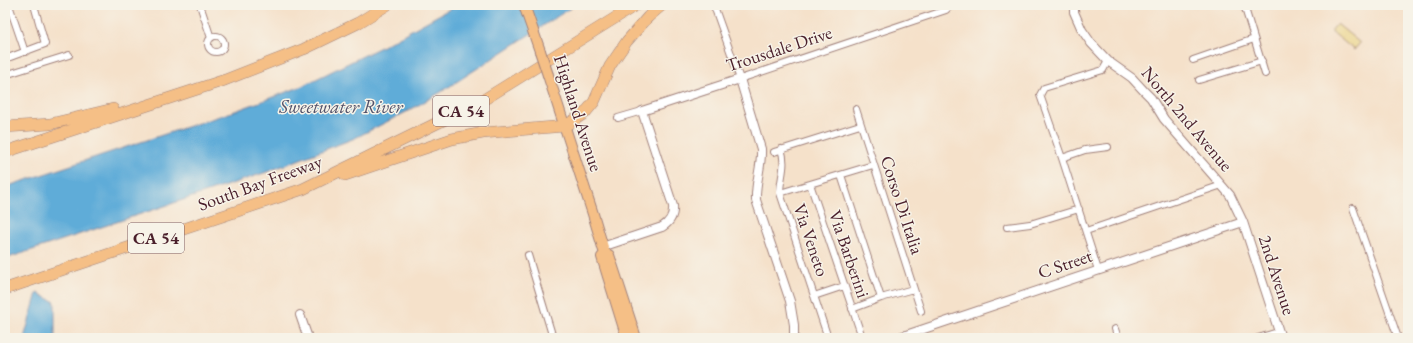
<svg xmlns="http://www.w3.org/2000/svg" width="1413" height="343" font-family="'EB Garamond',serif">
	<rect width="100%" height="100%" fill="#f7f3e8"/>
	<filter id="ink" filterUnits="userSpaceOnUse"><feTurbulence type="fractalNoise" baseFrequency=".025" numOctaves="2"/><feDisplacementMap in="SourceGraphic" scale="8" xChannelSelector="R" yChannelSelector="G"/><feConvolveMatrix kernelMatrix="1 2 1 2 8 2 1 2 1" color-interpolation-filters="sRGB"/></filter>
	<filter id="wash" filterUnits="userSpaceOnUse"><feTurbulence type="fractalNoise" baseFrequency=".012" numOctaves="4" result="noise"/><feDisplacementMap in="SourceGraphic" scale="16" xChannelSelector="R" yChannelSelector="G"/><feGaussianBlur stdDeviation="0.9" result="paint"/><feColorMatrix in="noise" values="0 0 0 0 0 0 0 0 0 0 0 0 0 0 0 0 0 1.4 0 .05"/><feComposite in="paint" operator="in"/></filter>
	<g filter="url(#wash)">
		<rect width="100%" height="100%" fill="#f5e1ca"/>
		<path fill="#eeda9e" stroke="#9c7c64" d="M1337,24l23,19 -6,7 -23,-19z"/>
		<path fill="#5facd8" stroke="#546682" d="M459,5h116l-134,87 -31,18 -55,28 -91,35 -57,19 -202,67v-72l230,-76 65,-24 81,-40 63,-35z
			M37,293l18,9v36h-31z"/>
	</g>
	<g filter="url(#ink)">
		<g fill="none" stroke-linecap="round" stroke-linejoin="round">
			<g stroke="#a0807a" stroke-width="8">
				<path id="minor" d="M9,5l16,47
					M200,5l11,33
					M1244,5l21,69
					M714,6l26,73 206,-69 5,-5
					M208 44a8 8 0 1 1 16 0a8 8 0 1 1-16 0Z
					M5,59l40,-15 -11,-39
					M1193,60l61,-21
					M5,75l64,-20
					M1199,80l63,-19
					M856,109l65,202
					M618,118l24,-7
					M781,149c6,16 -1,29 -1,44l48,145
					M774,152l86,-27
					M1062,158l23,-8 23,-3
					M841,175l40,123
					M810,184l51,150
					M780,193l93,-28
					M1353,208l45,130
					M1007,227l23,-3 49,-15
					M1086,231l136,-46
					M528,255l25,83
					M1098,270l-36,-112 -22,-63 4,-7 59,-18 5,-9
					M814,296l30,-10
					M852,309l29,-11 32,-9
					M1115,329l3,9
					M1258,338l20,-6"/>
			</g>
			<g stroke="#a0807a" stroke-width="10">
				<path id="tertiary" d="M1074,5v7l8,18 9,13 17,18 24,17 12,13 7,7 13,21 66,76 13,27 38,116
					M602,247l60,-20c8,-5 12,-11 11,-21l-31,-95 98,-32 21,70c1,17 -6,34 -5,51l34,101 4,24v13
					M300,315l8,23
					M897,338l346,-116"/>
			</g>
			<g stroke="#a0807a" stroke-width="12">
				<path id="primary" d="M524,5l16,46
					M548,75l45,139 12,40 4,1 27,83
					M605,254l-3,3 25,81"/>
			</g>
			<g stroke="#a0807a" stroke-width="12">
				<path id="motorway" d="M5,127l45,-3 63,-15
					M5,152l220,-72 79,-31 54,-26 29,-18
					M345,175l107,-36 31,-6 82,-7 20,-13 9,-11 16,-36 17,-25 21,-24 14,-12
					M5,289l298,-100 177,-87 156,-97"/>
			</g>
			<use href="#minor" stroke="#fff" stroke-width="6"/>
			<use href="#tertiary" stroke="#fff" stroke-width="8"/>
			<use href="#primary" stroke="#f5bf86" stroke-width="10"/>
			<use href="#motorway" stroke="#f5bf86" stroke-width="11"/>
			<g stroke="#a0807a" stroke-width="12" stroke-linecap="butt">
				<path id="primary-bridge" d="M540,51l8,24"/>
			</g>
			<use href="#primary-bridge" stroke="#f5bf86" stroke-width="10"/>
		</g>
	</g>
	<g text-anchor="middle" stroke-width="3" stroke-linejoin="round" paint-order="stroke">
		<g fill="#f7f3e8" stroke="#7e5f64" stroke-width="1">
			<rect x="433" y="96" width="56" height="30" rx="3"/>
			<rect x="128" y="223" width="56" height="30" rx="3"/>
		</g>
		<g font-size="17" font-weight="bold" fill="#4a1f2b">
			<text x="461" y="117">CA 54</text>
			<text x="156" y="244">CA 54</text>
		</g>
		<g font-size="18" fill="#4a1f2b" stroke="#f7f3e8">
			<text transform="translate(779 49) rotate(-18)" y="6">Trousdale Drive</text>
			<text transform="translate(578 113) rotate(72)" y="6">Highland Avenue</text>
			<text transform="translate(1187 119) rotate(50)" y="6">North 2nd Avenue</text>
			<text transform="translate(260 183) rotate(-20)" y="6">South Bay Freeway</text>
			<text transform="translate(902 205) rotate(72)" y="6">Corso Di Italia</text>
			<text transform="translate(811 240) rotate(71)" y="6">Via Veneto</text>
			<text transform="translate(849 254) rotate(71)" y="6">Via Barberini</text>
			<text transform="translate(1065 264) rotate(-19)" y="6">C Street</text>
			<text transform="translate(1277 275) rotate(72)" y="6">2nd Avenue</text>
		</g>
		<g font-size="19" font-style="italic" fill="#515068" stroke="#f7f3e8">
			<text x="341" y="113">Sweetwater River</text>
		</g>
	</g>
	<rect width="1413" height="343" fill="none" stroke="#f7f3e8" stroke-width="20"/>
</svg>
